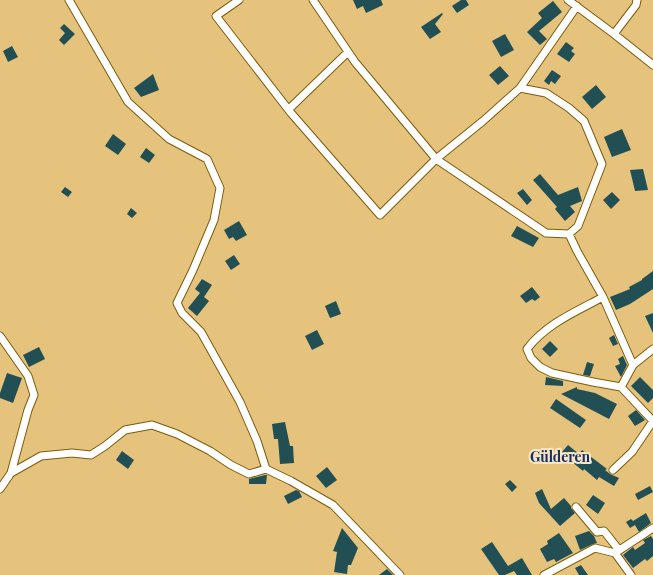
<svg xmlns="http://www.w3.org/2000/svg" width="653" height="575" font-family="'Playfair Display',serif">
	<rect width="100%" height="100%" fill="#e6c37c"/>
	<path fill="#224f54" d="M353,0h28l2,5 -17,8 -3,-7 -6,3z
		M461,0h5l3,5 -12,8 -5,-7z
		M553,1l9,11 -23,19 8,8 -7,6 -13,-13 15,-14 -4,-5z
		M442,13l1,1 -8,10 6,8 -11,7 -9,-12z
		M64,24l11,10 -11,11 -5,-5 6,-7 -5,-5z
		M505,34l9,16 -13,7 -9,-16z
		M566,42l8,6 -3,3 4,3 -6,8 -12,-8z
		M12,46l6,11 -10,5 -5,-11z
		M500,66l9,10 -11,9 -9,-10z
		M552,70l9,6 -6,8 -4,-3 -2,4 -5,-4z
		M153,74l6,16 -18,7 -7,-9z
		M596,85l10,12 -14,12 -10,-12z
		M622,129l9,21 -19,7 -8,-20z
		M113,134l13,10 -8,11 -13,-9z
		M146,148l9,7 -6,8 -9,-6z
		M643,169l5,21 -13,1 -5,-21z
		M540,174l18,21 20,-8 4,14 -12,5 5,6 -10,9 -10,-12 2,-2 -24,-27z
		M65,187l7,5 -4,5 -7,-5z
		M523,189l9,11 -5,5 -10,-12z
		M612,192l8,8 -9,9 -8,-9z
		M131,208l6,5 -5,5 -5,-4z
		M239,221l8,14 -11,6 -3,-4 -4,2 -5,-9z
		M517,226l22,12 -6,9 -22,-11z
		M234,255l6,9 -9,6 -6,-9z
		M653,271v18l-23,15 -14,6 -6,-13 20,-8 -1,-2 13,-7v-1z
		M202,279l10,6 -8,12 5,4 -12,15 -9,-8 12,-15 -5,-4z
		M532,287l8,10 -5,4 -3,-2 -6,4 -6,-7z
		M336,301l5,13 -11,4 -5,-12z
		M653,313v20l-8,-17z
		M317,330l7,14 -12,6 -7,-14z
		M614,335l4,9 -5,2 -4,-8z
		M550,341l8,8 -8,8 -8,-8z
		M39,347l6,12 -16,8 -6,-12z
		M623,356l4,9 -6,12 -6,-11 5,-2 -2,-5z
		M587,362l7,2 -4,12 -7,-1z
		M7,373l15,5 -9,25 -13,-5v-5z
		M546,377l17,4v5l-18,-1z
		M640,377l13,13v8l-5,5 -17,-17z
		M577,387v2l18,4 22,11 -8,15 -48,-25z
		M556,399l30,21 -6,8 -30,-20z
		M636,410l9,10 -10,6 -7,-10z
		M285,422l5,24h3l1,17 -14,1 -2,-25h-4l-2,-15z
		M568,445l11,9 3,-4 25,19 -2,1 5,4 9,4 -5,8 -15,-9 -2,3 -13,-11 -1,2 -11,-9 2,-2 -12,-8z
		M122,451l12,9 -6,9 -12,-9z
		M327,467l10,13 -11,8 -10,-12z
		M265,475h2l-1,9h-17v-5z
		M510,480l7,7 -5,5 -7,-8z
		M650,486l3,6 -15,8 -3,-6z
		M542,489l9,20 13,-11 7,8v2l4,5 -15,13 -21,-23 -4,-10z
		M296,490l3,1 3,6 -14,7 -4,-8z
		M593,495l12,8 -7,11 -12,-9z
		M646,513l5,10 -12,9 -4,-7 -5,3 -4,-6 5,-3 2,2z
		M342,528l16,20 -7,17h-3l-1,9 -13,-2 3,-20 -4,-1z
		M589,531l5,5 3,7 -4,1 -13,6 -5,-14z
		M559,533l14,20 -17,9 -2,-3 -7,3 -7,-13 8,-5 -1,-3z
		M651,536l2,3v17l-6,5 -2,-2 -12,9 -10,-13 10,-8 2,3 10,-7 -2,-3z
		M492,542l16,24 14,-8 10,17h-15l-3,-4 -9,4h-6l-18,-26z
		M581,565l7,10h-9l-4,-7z
		M387,569l6,6h-14z"/>
	<g fill="none" stroke-linecap="round" stroke-linejoin="round">
		<g stroke="#7c5c0b" stroke-width="9">
			<path id="minor" d="M69,0l59,102 41,37 38,20 13,29 -6,32 -21,50 -16,33 5,10 19,19 39,70 17,39 9,28 25,12 42,24 67,70
				M239,0l-23,16 75,97 89,102 56,-56 47,-38 37,-33
				M313,0l42,62 81,97 110,74 23,1
				M568,0l46,34 39,31
				M577,6l-57,82 26,5 23,15 15,13 18,43 -24,62 -9,8 8,17 26,46 30,68
				M614,34l22,-29 1,-5
				M289,109l59,-57
				M603,297c-28,15 -57,27 -76,52l4,9 9,9 12,6 41,9 28,5 32,34
				M0,336l28,40 6,19 -6,15 -17,63
				M621,387l12,-22 20,-16
				M613,470l19,-18 21,-31
				M0,489l11,-16 30,-17 31,-3 19,2 14,-9 20,-16 27,-5 25,9 33,17 21,14 18,9 17,-5
				M576,507l21,25 7,-1 15,19
				M615,553l16,22
				M544,575l51,-27 20,5 38,-25"/>
		</g>
		<use href="#minor" stroke="#fff" stroke-width="7"/>
	</g>
	<g text-anchor="middle" stroke-width="4" stroke-linejoin="round" paint-order="stroke">
		<g font-size="14" font-weight="bold" fill="#172f65" stroke="#f8e6c4">
			<text x="560" y="462">Gülderen</text>
		</g>
	</g>
</svg>
